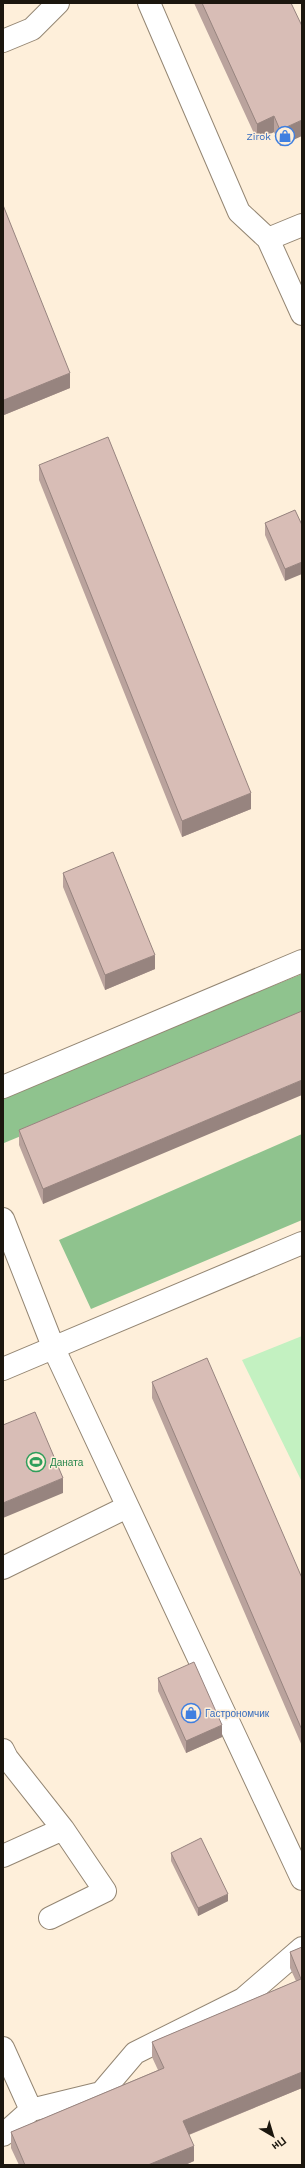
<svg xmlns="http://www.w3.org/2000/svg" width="305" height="2168" font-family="'Work Sans',sans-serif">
	<rect width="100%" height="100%" fill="#feefda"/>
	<path fill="#c3f1c1" d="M302,1336v146l-60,-122z"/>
	<path fill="#8fc38e" d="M302,974v46l-298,123 -1,-47z
		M302,1134v86l-211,89 -32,-69z"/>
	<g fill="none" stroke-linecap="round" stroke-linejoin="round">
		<g stroke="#948673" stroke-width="24">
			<path id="minor" d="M149,3l90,209 29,27 34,-14
				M3,41l29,-12 26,-26
				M268,239l34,75
				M3,1087l299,-126
				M3,1219l51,130 248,530
				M3,1369l299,-126
				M3,1568l124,-61
				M3,1750l4,8 56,71 -60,27
				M50,1918l55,-27 -42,-62
				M3,2048l28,62 70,-17 34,-40 108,-54 59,-51
				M3,2135l28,-25"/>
		</g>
		<use href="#minor" stroke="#fff" stroke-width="22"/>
	</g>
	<path fill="#baa39d" d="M194,3h97l-11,143 -6,-14 -17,8z
		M3,205l67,183 -66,27 -1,-1z
		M39,465l212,344 -69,28 -143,-357z
		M295,510l-10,71 -20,-46v-12z
		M63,873l92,96 -50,21 -42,-103z
		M302,1011l-259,193 -24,-59v-15z
		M152,1382l150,196v168l-150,-348z
		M158,1678l64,59 -36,16 -28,-62z
		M171,1853l57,48 -30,15 -27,-55z
		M302,1947v141l-113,47 5,26 -9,4h-166l-8,-17v-16l147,-62 -6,-13v-15l144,-61 -6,-13v-16z"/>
	<path fill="#97847f" d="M274,116v16l-17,8v-16z
		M302,120v16l-22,10v-16z
		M70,373v15l-66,27v-15z
		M302,562v12l-17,7v-12z
		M251,793v16l-69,28v-16z
		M155,955v14l-50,21v-15z
		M302,1080v15l-259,109v-15z
		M63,1478v15l-60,25v-15z
		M222,1725v12l-36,16v-12z
		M228,1894v7l-30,15v-8z
		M302,2072v16l-119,49v-16z
		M194,2146v15l-9,4h-37z"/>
	<path fill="#d8bdb6" stroke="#97847f" d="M202,3h89l11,23v94l-22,10 -6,-14 -17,8z
		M3,205l67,168 -66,27 -1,-2z
		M108,437l143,356 -69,28 -143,-356z
		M295,510l7,15v37l-17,7 -20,-46z
		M113,852l42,103 -50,20 -42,-102z
		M302,1011v69l-259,109 -24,-59z
		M207,1358l95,220v152l-150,-348z
		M35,1412l28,66 -60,25v-78z
		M194,1662l28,63 -36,16 -28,-63z
		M201,1838l27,56 -30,14 -27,-55z
		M302,1947v125l-119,49 11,25 -46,19h-123l-14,-33 153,-64 -12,-26 149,-63 -11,-27z"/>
	<defs>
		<g id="shop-ring" transform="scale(1)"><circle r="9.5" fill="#feefda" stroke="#3f7fe0" stroke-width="1.5"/><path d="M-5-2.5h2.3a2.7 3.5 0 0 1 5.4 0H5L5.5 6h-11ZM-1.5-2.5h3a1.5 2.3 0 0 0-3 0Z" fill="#3f7fe0"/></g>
		<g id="stadium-ring" transform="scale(1)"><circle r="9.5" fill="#feefda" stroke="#2e9e5b" stroke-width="1.5"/><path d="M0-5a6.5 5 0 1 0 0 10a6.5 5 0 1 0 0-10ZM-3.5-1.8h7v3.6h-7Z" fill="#2e9e5b"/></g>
	</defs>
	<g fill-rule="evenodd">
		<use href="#shop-ring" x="285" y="136"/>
		<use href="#stadium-ring" x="36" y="1462"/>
		<use href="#shop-ring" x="191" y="1713"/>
	</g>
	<g text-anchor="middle" stroke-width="3" stroke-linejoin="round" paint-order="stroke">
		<g font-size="10" fill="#366cbe" stroke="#feefda" text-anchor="end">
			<text x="271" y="140">Zirok</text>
			<text x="205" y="1717" text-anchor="start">Гастрономчик</text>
		</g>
		<g font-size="10" fill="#27864d" stroke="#feefda" text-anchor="start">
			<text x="50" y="1466">Даната</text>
		</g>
	</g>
	<rect width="305" height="2168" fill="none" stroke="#1b160e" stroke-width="8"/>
	<g transform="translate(273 2136) rotate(142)" stroke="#feefda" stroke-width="3" paint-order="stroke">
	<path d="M0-3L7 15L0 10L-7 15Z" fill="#1b160e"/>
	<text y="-6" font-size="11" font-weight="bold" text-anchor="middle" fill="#1b160e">Пн</text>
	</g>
</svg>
